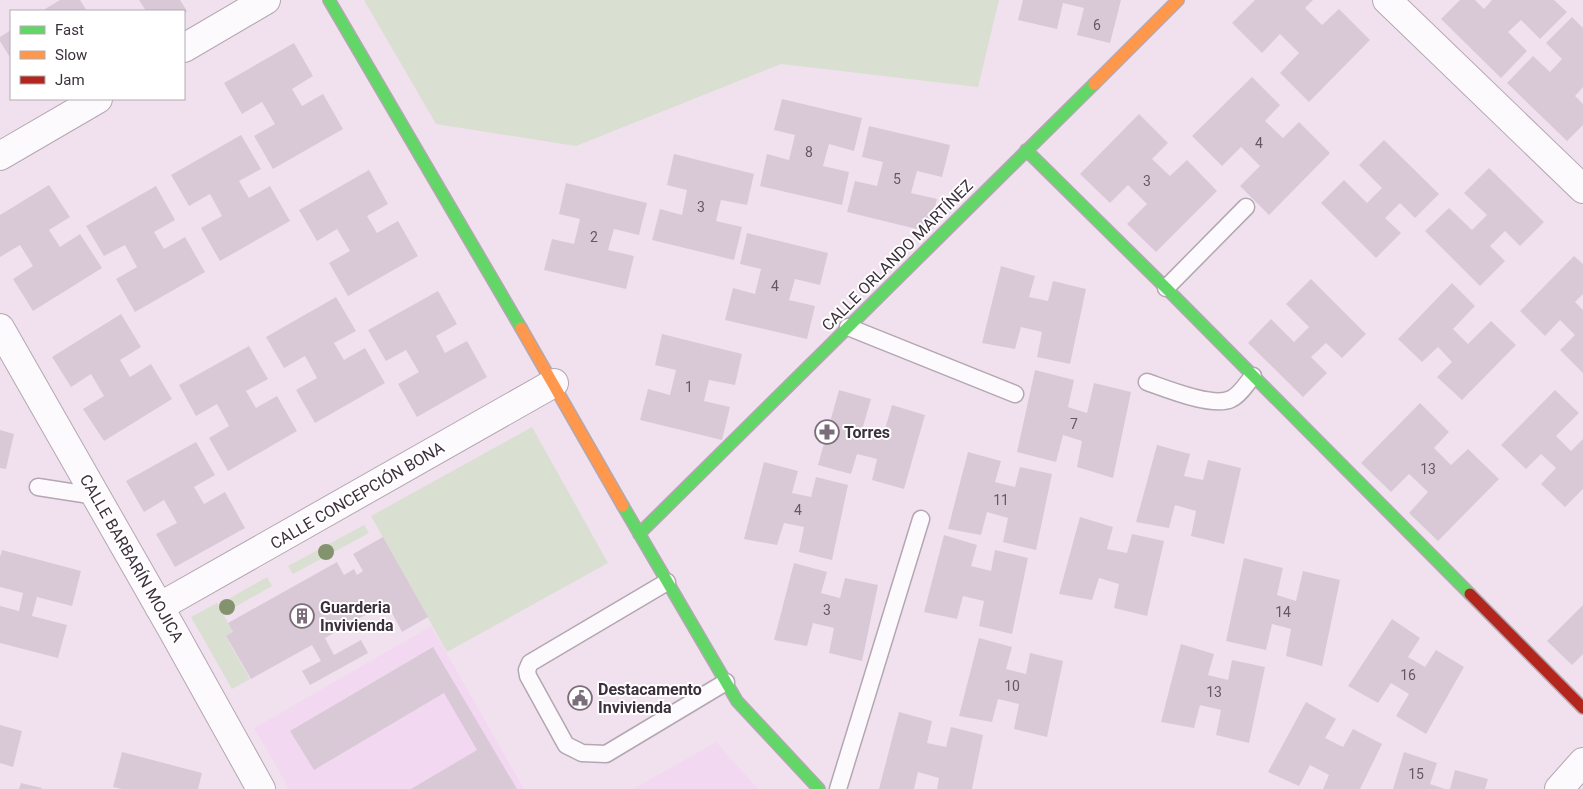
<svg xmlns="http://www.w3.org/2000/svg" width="1583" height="789" font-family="Roboto,sans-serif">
	<rect width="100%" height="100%" fill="#f1e1ef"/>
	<path fill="#f2d8f0" d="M431,626l93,163h-235l-35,-61z
		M716,742l42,47h-125z"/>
	<path fill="#d9dfd1" d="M364,0h635l-21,87 -197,-23 -205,82 -140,-22z
		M532,427l76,136 -161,89 -76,-136z
		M364,525l5,8 -76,41 -5,-8z
		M267,577l5,9 -37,21 -5,-9z
		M217,603l16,29 -7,5 24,42 -18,10 -41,-72z"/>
	<path fill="#d9c9d7" d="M60,0h20l7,11h-41l-1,-2z
		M139,0h41l7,11 -3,3v-3h-38z
		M1023,0h98l-11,43 -33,-8 7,-27 -21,-5 -6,26 -39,-9z
		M1255,0h58l-8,8 17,17 17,-16 31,31 -61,62 -29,-29 19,-20 -19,-19 -18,19 -30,-30z
		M1460,0h15l9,9 8,-9h62l13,12 -27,27 -19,-19 -13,12 19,19 -26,27 -60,-59z
		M1572,17l11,11v59l-8,9 8,8v21l-16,16 -60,-58 26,-27 17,16 12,-13 -16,-16z
		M11,30v29l-11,-18v-4z
		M294,43l19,33 -21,13 10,17 21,-12 20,35 -70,40 -19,-33 21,-12 -13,-22 -20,12 -18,-31z
		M1252,77l28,28 -15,16 18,17 16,-16 31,31 -61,62 -29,-29 20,-20 -19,-19 -19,19 -30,-30z
		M782,99l80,19 -8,33 -25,-7 -6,22 26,6 -7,33 -82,-19 7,-32 22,6 6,-25 -21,-5z
		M1139,114l29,29 -16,16 18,17 17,-16 30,31 -61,61 -29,-28 20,-20 -19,-19 -18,18 -30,-29z
		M869,126l81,19 -8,32 -25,-6 -6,22 26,6 -8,33 -82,-20 8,-31 22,5 6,-24 -21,-5z
		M241,135l20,34 -22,12 10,17 21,-12 20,35 -70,40 -19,-33 21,-12 -12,-22 -21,12 -18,-31z
		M1384,140l55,54 -24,24 -15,-15 -15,15 16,15 -25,25 -55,-55 23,-23 23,23 15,-15 -23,-23z
		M674,154l80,20 -7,31 -26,-5 -5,21 26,6 -8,33 -82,-20 8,-31 22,6 5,-25 -20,-5z
		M1489,168l55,54 -24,24 -15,-15 -15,15 15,15 -25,25 -55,-55 24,-23 23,22 15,-15 -23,-22z
		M369,170l19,34 -21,12 10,17 21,-12 20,35 -70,40 -19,-33 21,-12 -13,-22 -20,12 -18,-31z
		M566,183l81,20 -8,32 -25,-6 -6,21 26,6 -8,33 -82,-19 8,-31 22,5 6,-25 -21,-5z
		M49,185l21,32 -21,13 11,17 20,-13 22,34 -69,43 -20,-32 20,-13 -13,-21 -20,12v-42z
		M156,186l19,34 -21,12 10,17 21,-12 20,35 -70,40 -19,-33 21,-12 -12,-22 -21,11 -18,-30z
		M747,233l81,20 -8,32 -25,-6 -6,21 26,6 -8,33 -82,-19 8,-32 22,6 6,-25 -21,-5z
		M1574,256l9,8v30l-8,8 8,8v63l-23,-23 15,-15 -15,-15 -15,16 -25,-25z
		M1001,266l34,10 -6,21 19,4 5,-20 33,8 -16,75 -33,-7 5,-25 -21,-5 -6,22 -33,-6z
		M1311,279l55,55 -24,24 -16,-15 -15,14 16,16 -24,24 -55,-54 23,-24 23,23 15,-15 -23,-23z
		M1452,283l23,23 -22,23 15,15 23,-23 25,24 -54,55 -25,-23 15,-15 -14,-15 -16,15 -24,-23z
		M438,291l19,33 -21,12 9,17 22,-12 20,36 -70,40 -19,-33 21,-12 -13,-22 -20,11 -18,-31z
		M336,297l20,34 -22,12 10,17 21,-12 20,35 -70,40 -19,-33 21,-12 -12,-22 -21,12 -18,-31z
		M121,314l20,33 -21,13 10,17 21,-13 21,35 -68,42 -21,-32 21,-13 -13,-22 -20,13 -19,-30z
		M662,334l80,20 -7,31 -26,-5 -5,21 26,6 -8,33 -82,-20 8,-31 22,6 6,-25 -21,-5z
		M249,346l19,33 -22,12 10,17 21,-12 20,35 -69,40 -19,-33 20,-12 -12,-22 -21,12 -17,-31z
		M1035,370l39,10 -6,27 19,6 7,-30 37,9 -18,86 -36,-11 5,-26 -19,-6 -7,27 -39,-10z
		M839,390l32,9 -9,31 21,6 9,-31 33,10 -21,74 -32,-9 5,-21 -20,-5 -6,20 -33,-9z
		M1555,390l24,23 -23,23 15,15 12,-12v50l-18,18 -24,-23 15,-16 -15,-14 -15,15 -25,-24z
		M1420,403l29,29 -15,16 17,17 17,-16 31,30 -61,62 -29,-28 19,-21 -19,-18 -18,18 -30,-29z
		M0,430l14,4 -8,35 -6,-1z
		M196,442l19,33 -21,12 10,17 21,-12 20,36 -70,39 -19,-33 21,-11 -13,-23 -20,12 -18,-31z
		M1157,445l33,9 -6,22 19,4 5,-20 33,8 -17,76 -33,-8 5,-25 -21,-6 -6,23 -33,-6z
		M968,452l33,9 -6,21 20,5 5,-20 32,7 -16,76 -33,-8 5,-24 -21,-6 -6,23 -33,-6z
		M764,462l34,9 -6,22 19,4 5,-20 32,8 -16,75 -33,-8 5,-25 -20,-4 -7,22 -33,-6z
		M1080,517l33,10 -6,22 20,4 5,-19 32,7 -17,75 -33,-8 5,-24 -20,-6 -7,22 -33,-6z
		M944,535l33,10 -6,21 20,5 4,-21 33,8 -16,76 -33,-8 5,-25 -21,-5 -6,23 -33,-7z
		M383,537l45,80 -26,15 -13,-25 -10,6 -3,-4 -51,29 9,17 27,-15 7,13 -58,32 -8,-14 19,-10 -9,-16 -61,34 -25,-43 7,-4 -5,-9 109,-61 7,13 10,-6 3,6 6,-4 -10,-17z
		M2,550l79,21 -9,35 -35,-9 -5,19 35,9 -9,33 -58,-15v-37l19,5 4,-18 -23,-6v-30z
		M1244,558l39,10 -6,27 19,6 7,-30 37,9 -18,86 -36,-10 5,-27 -19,-5 -6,26 -40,-9z
		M794,563l33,9 -6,21 19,5 5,-20 33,7 -16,76 -33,-8 5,-25 -21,-5 -6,23 -33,-6z
		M1583,605v49l-11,11 -25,-24z
		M1392,619l28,19 -12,19 17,10 11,-17 28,17 -38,67 -30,-18 13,-22 -18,-11 -13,20 -30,-17z
		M979,638l33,9 -6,22 20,5 4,-21 33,8 -16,76 -33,-8 5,-25 -21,-5 -6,23 -33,-6z
		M1181,644l33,10 -6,21 20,5 4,-20 33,7 -16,76 -33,-8 5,-25 -21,-5 -6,23 -33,-6z
		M433,647l84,142h-106l66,-39 -33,-57 -130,77 -24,-39z
		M1306,702l30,17 -11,19 18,9 10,-18 29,15 -22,45h-37l6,-14 -19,-10 -11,21 -31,-14z
		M899,712l33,9 -5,22 19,4 5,-20 32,8 -11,54h-35l2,-11 -21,-6 -4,17h-35z
		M0,725l22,6 -9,36 -13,-4z
		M122,752l80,21 -4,16h-76l-9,-2z
		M1404,752l33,11 -7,21 15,5h-52z
		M1455,770l33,9 -3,10h-35z
		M21,783l21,5 -1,1h-22z"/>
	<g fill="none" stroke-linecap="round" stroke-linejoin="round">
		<g stroke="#b3a7b1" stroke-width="19">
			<path id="lane" d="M1166,288l80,-81
				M848,327l167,67
				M1147,382c20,7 66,26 84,17 9,-4 16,-16 22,-23
				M38,487l58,9
				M667,582l-137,81 -3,7 1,6 38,69 16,8 24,1 120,-72
				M838,789l83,-270"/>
		</g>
		<g stroke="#b3a7b1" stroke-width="30">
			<path id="street" d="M1387,0l196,189
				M184,48l82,-48
				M0,156l98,-57
				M0,328l173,303 88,158
				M159,607l395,-224
				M1559,789l24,-27"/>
		</g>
		<g stroke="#b3a7b1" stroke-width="14">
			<path id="fast" d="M329,0l192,328
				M1026,150l140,138 304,306
				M623,506l114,195 82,88
				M639,534l455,-450"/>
		</g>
		<g stroke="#b3a7b1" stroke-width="14">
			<path id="slow" d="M1094,84l84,-84
				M521,328l102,178"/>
		</g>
		<g stroke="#b3a7b1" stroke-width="14">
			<path id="jam" d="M1470,594l113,114"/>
		</g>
		<use href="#lane" stroke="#fdfafd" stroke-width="16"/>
		<use href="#street" stroke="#fdfafd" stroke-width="28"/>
		<use href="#fast" stroke="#63d668" stroke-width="11"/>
		<use href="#slow" stroke="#ff974d" stroke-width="11"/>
		<use href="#jam" stroke="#b3261e" stroke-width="11"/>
	</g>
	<g fill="#83936d">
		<circle cx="326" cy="552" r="8"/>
		<circle cx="227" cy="607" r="8"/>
	</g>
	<defs>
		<g id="pharmacy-ring" transform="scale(1.25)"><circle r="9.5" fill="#fff" stroke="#7b6e7a" stroke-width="1.5"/><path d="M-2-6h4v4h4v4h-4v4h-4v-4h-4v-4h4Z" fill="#7b6e7a"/></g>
		<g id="building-ring" transform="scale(1.25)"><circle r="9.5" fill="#fff" stroke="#7b6e7a" stroke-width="1.5"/><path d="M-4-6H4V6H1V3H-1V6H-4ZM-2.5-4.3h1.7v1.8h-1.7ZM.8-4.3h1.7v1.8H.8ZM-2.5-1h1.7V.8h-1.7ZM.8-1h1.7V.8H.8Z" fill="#7b6e7a"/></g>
		<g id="civic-ring" transform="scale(1.25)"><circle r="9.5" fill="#fff" stroke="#7b6e7a" stroke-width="1.5"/><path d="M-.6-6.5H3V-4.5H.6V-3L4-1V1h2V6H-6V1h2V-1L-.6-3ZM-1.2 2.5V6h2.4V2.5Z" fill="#7b6e7a"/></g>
	</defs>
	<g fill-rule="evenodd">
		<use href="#pharmacy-ring" x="827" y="432"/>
		<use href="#building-ring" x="302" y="616"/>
		<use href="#civic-ring" x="580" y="698"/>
	</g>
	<g text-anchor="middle" stroke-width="4" stroke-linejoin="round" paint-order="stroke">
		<g font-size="14" fill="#645864">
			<text x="1097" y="30">6</text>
			<text x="1259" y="148">4</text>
			<text x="809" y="157">8</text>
			<text x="897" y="184">5</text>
			<text x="1147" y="186">3</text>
			<text x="701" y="212">3</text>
			<text x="594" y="242">2</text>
			<text x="775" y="291">4</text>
			<text x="689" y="392">1</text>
			<text x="1074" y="429">7</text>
			<text x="1428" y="474">13</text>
			<text x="1001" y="505">11</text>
			<text x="798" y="515">4</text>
			<text x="827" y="615">3</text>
			<text x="1283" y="617">14</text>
			<text x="1408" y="680">16</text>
			<text x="1012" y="691">10</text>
			<text x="1214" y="697">13</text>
			<text x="1416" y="779">15</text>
		</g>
		<g font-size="16" fill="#3b303b" stroke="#fff">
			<text transform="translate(897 255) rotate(-45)" y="6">CALLE ORLANDO MARTÍNEZ</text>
			<text transform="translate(357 495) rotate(-30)" y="6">CALLE CONCEPCIÓN BONA</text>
			<text transform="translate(132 558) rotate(60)" y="6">CALLE BARBARÍN MOJICA</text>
		</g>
		<g font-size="16" font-weight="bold" fill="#3b303b" stroke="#fff" text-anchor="start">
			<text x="844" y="438">Torres</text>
			<text x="320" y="613">Guarderia<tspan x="320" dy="18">Invivienda</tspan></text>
			<text x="598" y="695">Destacamento<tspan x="598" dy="18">Invivienda</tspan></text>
		</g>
	</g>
	<rect x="10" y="10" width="175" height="90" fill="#ffffff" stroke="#b1acb1"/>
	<rect x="20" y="26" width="25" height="8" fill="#63d668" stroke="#b1acb1"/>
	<text x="55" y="35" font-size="15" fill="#3b303b">Fast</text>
	<rect x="20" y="51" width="25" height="8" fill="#ff974d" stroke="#b1acb1"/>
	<text x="55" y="60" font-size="15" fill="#3b303b">Slow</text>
	<rect x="20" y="76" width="25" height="8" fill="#b3261e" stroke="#b1acb1"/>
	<text x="55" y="85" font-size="15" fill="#3b303b">Jam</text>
</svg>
